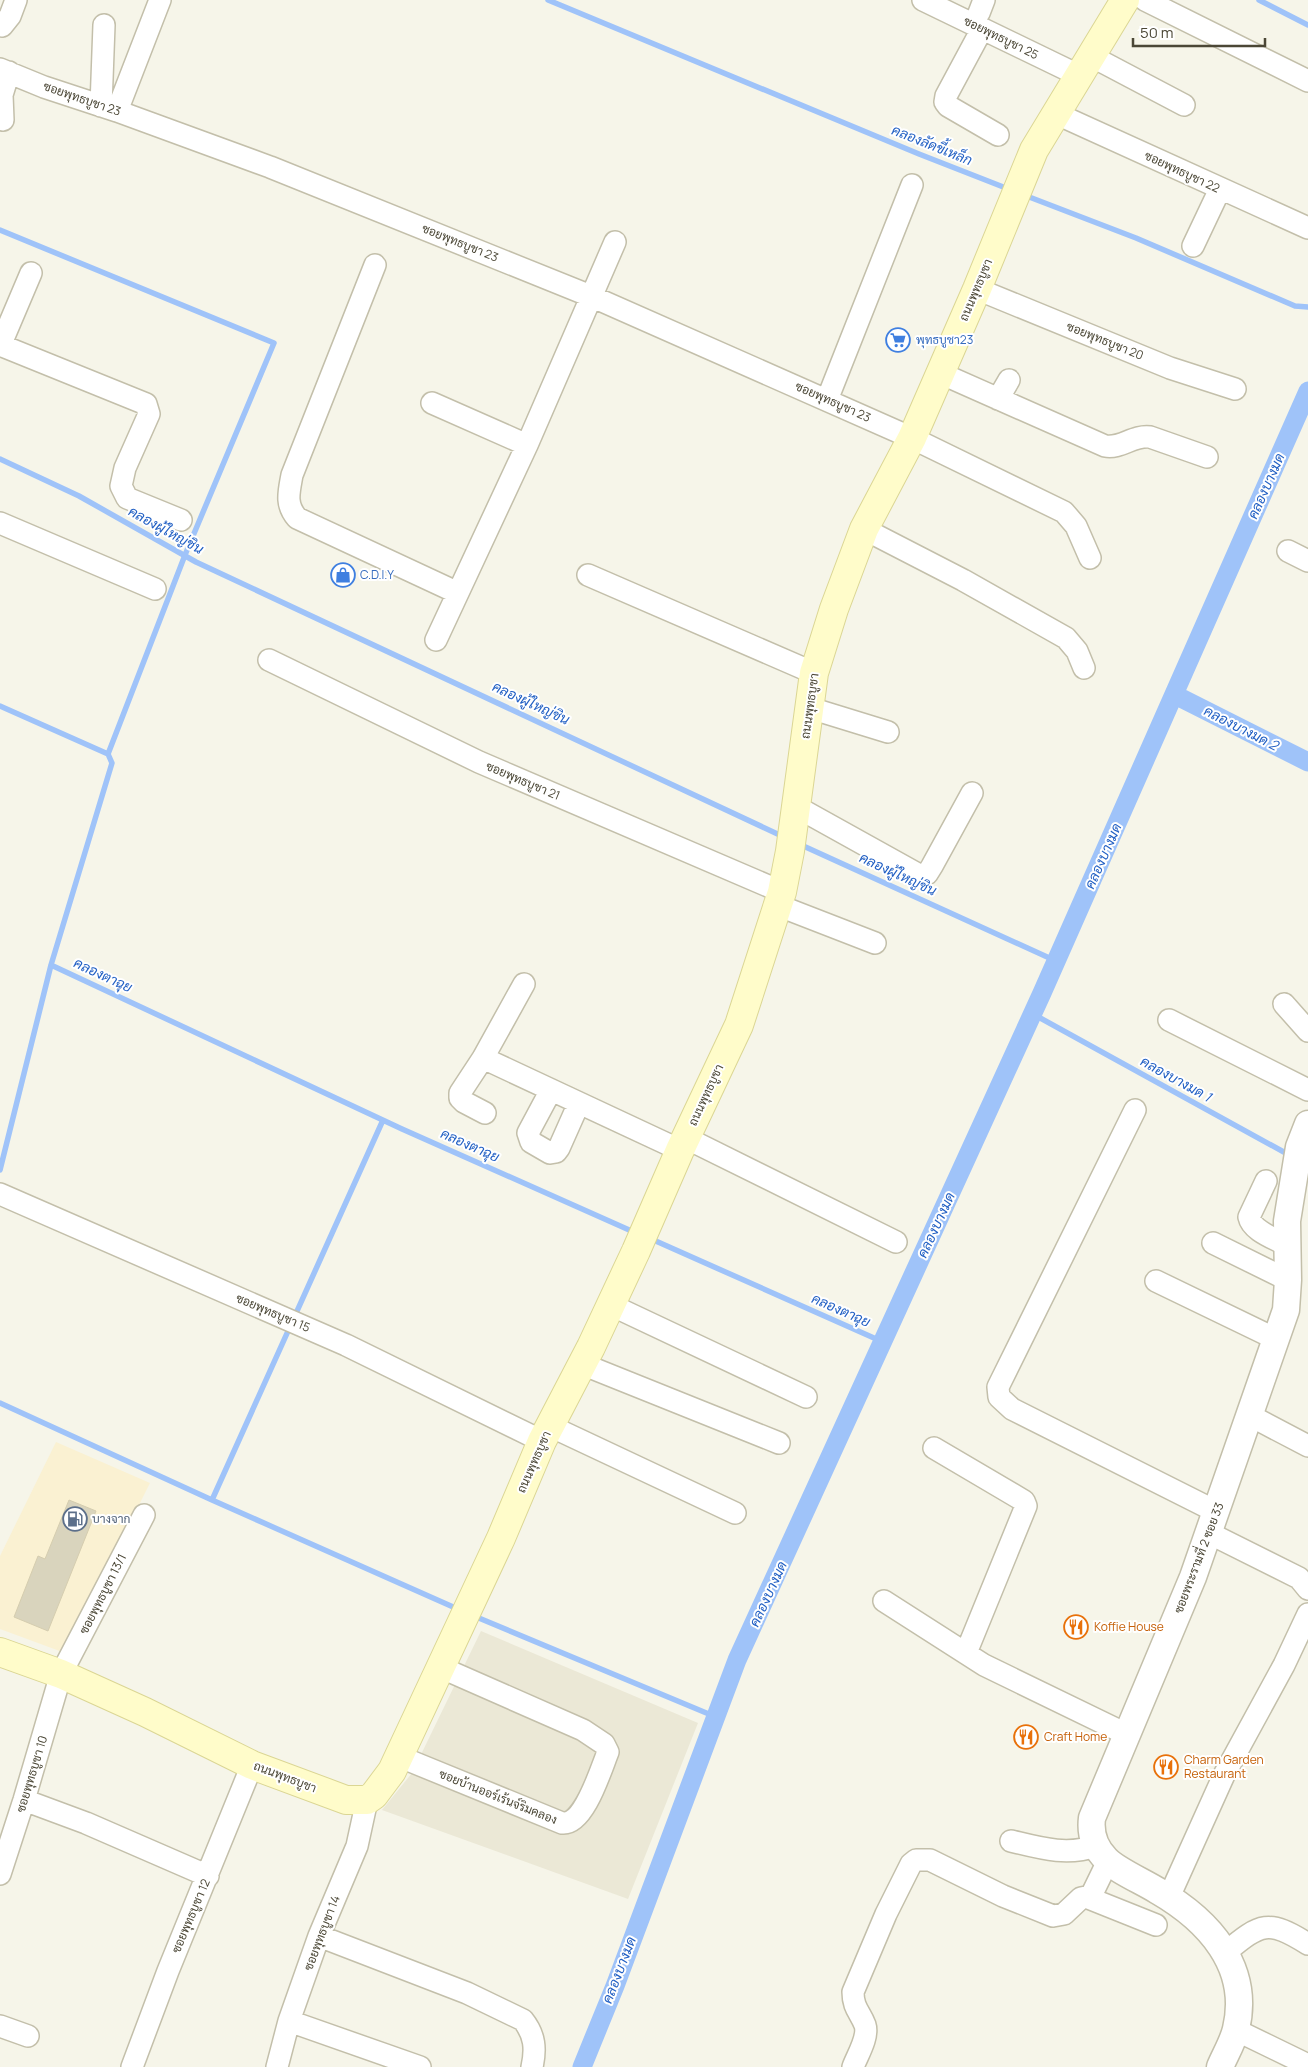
<svg xmlns="http://www.w3.org/2000/svg" width="1308" height="2067" font-family="Manrope,Sarabun,sans-serif">
	<rect width="100%" height="100%" fill="#f6f5e9"/>
	<path fill="#ebe8d6" d="M481,1631l217,92 -70,176 -246,-89 30,-37z"/>
	<path fill="#faf1d2" d="M56,1442l94,41 -85,170 -65,-24v-73z"/>
	<g fill="none" stroke-linecap="round" stroke-linejoin="round">
		<path stroke="#9fc3f9" stroke-width="5.5" d="M548,0l371,154 92,36
			M1259,0l49,25
			M1024,195l112,43 159,68 13,1
			M0,230l274,113 -89,212 -77,199
			M0,459l79,37 117,66 588,275
			M0,706l108,48 4,9 -61,202 -51,205
			M799,844l257,117
			M51,965l351,164 234,104
			M1033,1014l258,142
			M649,1238l234,104
			M0,1403l212,97 248,110
			M212,1500l171,-380
			M474,1616l242,101"/>
		<path stroke="#9fc3f9" stroke-width="19" d="M1175,695l133,67
			M582,2067l33,-81 122,-326 305,-667 266,-602"/>
	</g>
	<path fill="#d9d4bd" stroke="#d5cdaf" d="M69,1500l27,11 -48,120 -34,-14 24,-61 7,3z"/>
	<g fill="none" stroke-linecap="round" stroke-linejoin="round">
		<g stroke="#c3bfaa" stroke-width="24">
			<path id="minor" d="M923,0l157,76
				M1145,0l163,81
				M979,13l5,-13
				M2,26l8,-10 6,-16
				M982,29l-36,67 -1,6 3,4 50,29
				M1091,56l93,49
				M0,69l44,18 73,24 153,56 323,130 319,141 152,74 12,14 14,32
				M101,106l3,-81
				M117,111l43,-111
				M1057,114l251,114
				M3,120l-1,-25 7,-23
				M1193,246l27,-57
				M375,265l-83,210c-3,17 -7,29 5,43l161,75
				M977,289l193,79 65,21
				M0,345l146,59 3,10 -24,54 -4,18 6,12 54,22
				M0,346l31,-73
				M940,373l165,73c16,3 28,-11 45,-9l57,20
				M998,399l11,-19
				M827,400l85,-215
				M432,403l95,42
				M0,523l155,66
				M864,529l99,51 103,58 11,13 7,17
				M1288,551l20,10
				M588,575l226,98
				M436,640l91,-195 88,-203
				M269,660l210,102 303,130
				M810,708l78,24
				M795,806l126,70 6,-2 5,-8 40,-73
				M777,905l98,38
				M1284,1004l24,27
				M1169,1020l139,70
				M483,1058l197,92
				M551,1090l-23,43 3,9 19,11 6,-1 3,-4 20,-45
				M1135,1110l-137,277 1,10 13,12 205,103
				M485,1113l-21,-11 -4,-4v-5l23,-35 41,-74
				M686,1138l210,104
				M1266,1181l-17,36c3,14 25,21 37,28
				M0,1194l346,151 196,96
				M1213,1243l75,37
				M1156,1281l120,58
				M611,1305l195,92
				M582,1364l197,79
				M1249,1415l59,31
				M550,1426l185,87
				M934,1448l90,53 2,5 -60,147
				M1209,1533l90,45 9,11
				M884,1601l100,64 142,69
				M398,1756l164,67c22,3 39,-54 46,-71l-4,-8 -21,-14 -141,-62
				M24,1800l62,23 122,53
				M1011,1841c29,7 55,15 85,5
				M0,1874l24,-74 37,-126 83,-159
				M1169,1897l55,-122 60,-110 24,-51
				M1090,1898l18,-37
				M319,1936l148,57 56,27c12,15 13,29 9,47
				M1226,1952c35,-29 42,-33 82,-8
				M289,2021l131,46
				M0,2026l28,10
				M1236,2030l72,35
				M132,2067l36,-96 84,-206
				M277,2067l12,-46 30,-85 38,-90 10,-46
				M853,2067c4,-11 16,-30 12,-42 -5,-13 -12,-17 -12,-33l33,-78 25,-50 5,-4h14l73,36 50,20 11,-2 17,-16 5,-1 70,28"/>
		</g>
		<g stroke="#c3bfaa" stroke-width="29">
			<path id="tertiary" d="M1220,2067c5,-12 13,-25 16,-38 15,-63 -28,-109 -78,-138 -14,-9 -42,-21 -52,-32 -12,-12 -16,-25 -14,-41l101,-241 93,-267 2,-30 -1,-59 12,-74 9,-23"/>
		</g>
		<g stroke="#dbd694" stroke-width="30">
			<path id="secondary" d="M0,1652l61,22 84,38 107,53 94,35h21l7,-5 18,-24 109,-233 41,-97 49,-94 45,-96 44,-101 59,-125 43,-133 8,-41 24,-178 20,-64 30,-80 48,-91 65,-149 57,-139 91,-150"/>
		</g>
		<use href="#minor" stroke="#fff" stroke-width="21"/>
		<use href="#tertiary" stroke="#fff" stroke-width="26"/>
		<use href="#secondary" stroke="#fffcca" stroke-width="28"/>
	</g>
	<defs>
		<g id="supermarket-ring" transform="scale(1.25)"><circle r="9.5" fill="#fff" stroke="#3f7fe0" stroke-width="1.5"/><path d="M-6-5.5h2.5l.6 2H6L4.5 2H-2.5L-4.4-4H-6ZM-1.5 3.2a1.3 1.3 0 1 0 .1 0ZM3 3.2a1.3 1.3 0 1 0 .1 0Z" fill="#3f7fe0"/></g>
		<g id="shop-ring" transform="scale(1.25)"><circle r="9.5" fill="#fff" stroke="#3f7fe0" stroke-width="1.5"/><path d="M-5-2.5h2.3a2.7 3.5 0 0 1 5.4 0H5L5.5 6h-11ZM-1.5-2.5h3a1.5 2.3 0 0 0-3 0Z" fill="#3f7fe0"/></g>
		<g id="fuel-ring" transform="scale(1.25)"><circle r="9.5" fill="#fff" stroke="#5c6f8a" stroke-width="1.5"/><path d="M-5.5-6h7V0h2V4h1.3V-2.5L3-4.5l.8-.8L6-3V5H2.5V1h-1V6h-7ZM-4.2-4.7v3.2H.2V-4.7Z" fill="#5c6f8a"/></g>
		<g id="restaurant-ring" transform="scale(1.25)"><circle r="9.5" fill="#fff" stroke="#e8710a" stroke-width="1.5"/><path d="M-5-6h1v4h1v-4h1v4h1v-4h1v5L-1.5 .5V6h-2V.5L-5-1ZM5-6V6H3V1.5H1.5Q1.5-4 5-6Z" fill="#e8710a"/></g>
	</defs>
	<g fill-rule="evenodd">
		<use href="#supermarket-ring" x="898" y="340"/>
		<use href="#shop-ring" x="343" y="575"/>
		<use href="#fuel-ring" x="75" y="1519"/>
		<use href="#restaurant-ring" x="1076" y="1627"/>
		<use href="#restaurant-ring" x="1026" y="1737"/>
		<use href="#restaurant-ring" x="1166" y="1767"/>
	</g>
	<g text-anchor="middle" stroke-width="4" stroke-linejoin="round" paint-order="stroke">
		<g font-size="12" fill="#4b4736" stroke="#fff">
			<text transform="translate(1001 38) rotate(26)" y="4">ซอยพุทธบูชา 25</text>
			<text transform="translate(82 99) rotate(19)" y="4">ซอยพุทธบูชา 23</text>
			<text transform="translate(1182 172) rotate(25)" y="4">ซอยพุทธบูชา 22</text>
			<text transform="translate(460 243) rotate(22)" y="4">ซอยพุทธบูชา 23</text>
			<text transform="translate(976 290) rotate(-67)" y="4">ถนนพุทธบูชา</text>
			<text transform="translate(1105 341) rotate(22)" y="4">ซอยพุทธบูชา 20</text>
			<text transform="translate(833 402) rotate(24)" y="4">ซอยพุทธบูชา 23</text>
			<text transform="translate(810 706) rotate(-82)" y="4">ถนนพุทธบูชา</text>
			<text transform="translate(523 781) rotate(23)" y="4">ซอยพุทธบูชา 21</text>
			<text transform="translate(706 1095) rotate(-65)" y="4">ถนนพุทธบูชา</text>
			<text transform="translate(273 1313) rotate(23)" y="4">ซอยพุทธบูชา 15</text>
			<text transform="translate(534 1462) rotate(-66)" y="4">ถนนพุทธบูชา</text>
			<text transform="translate(1199 1558) rotate(-69)" y="4">ซอยพระรามที่ 2 ซอย 33</text>
			<text transform="translate(103 1594) rotate(-63)" y="4">ซอยพุทธบูชา 13/1</text>
			<text transform="translate(32 1774) rotate(-73)" y="4">ซอยพุทธบูชา 10</text>
			<text transform="translate(285 1777) rotate(21)" y="4">ถนนพุทธบูชา</text>
			<text transform="translate(498 1797) rotate(22)" y="4">ซอยบ้านออร์เร้นจ์ริมคลอง</text>
			<text transform="translate(191 1916) rotate(-67)" y="4">ซอยพุทธบูชา 12</text>
			<text transform="translate(322 1933) rotate(-69)" y="4">ซอยพุทธบูชา 14</text>
		</g>
		<g font-size="12" fill="#366cbe" stroke="#fff" text-anchor="start">
			<text x="916" y="344">พุทธบูชา23</text>
			<text x="360" y="579">C.D.I.Y</text>
		</g>
		<g font-size="12" fill="#4e5e75" stroke="#fff" text-anchor="start">
			<text x="92" y="1523">บางจาก</text>
		</g>
		<g font-size="12" fill="#c56008" stroke="#fff" text-anchor="start">
			<text x="1094" y="1631">Koffie House</text>
			<text x="1044" y="1741">Craft Home</text>
			<text x="1184" y="1764">Charm Garden<tspan x="1184" dy="14">Restaurant</tspan></text>
		</g>
		<g font-size="14" font-style="italic" fill="#2260c4" stroke="#fff">
			<text transform="translate(932 145) rotate(22)" y="5">คลองลัดขี้เหล็ก</text>
			<text transform="translate(1266 486) rotate(-66)" y="5">คลองบางมด</text>
			<text transform="translate(166 530) rotate(29)" y="5">คลองผู้ใหญ่ชิน</text>
			<text transform="translate(531 703) rotate(25)" y="5">คลองผู้ใหญ่ชิน</text>
			<text transform="translate(1241 728) rotate(27)" y="5">คลองบางมด 2</text>
			<text transform="translate(1103 856) rotate(-66)" y="5">คลองบางมด</text>
			<text transform="translate(898 874) rotate(25)" y="5">คลองผู้ใหญ่ชิน</text>
			<text transform="translate(103 975) rotate(25)" y="5">คลองตาฉุย</text>
			<text transform="translate(1176 1079) rotate(29)" y="5">คลองบางมด 1</text>
			<text transform="translate(470 1145) rotate(24)" y="5">คลองตาฉุย</text>
			<text transform="translate(936 1225) rotate(-65)" y="5">คลองบางมด</text>
			<text transform="translate(841 1310) rotate(24)" y="5">คลองตาฉุย</text>
			<text transform="translate(768 1594) rotate(-65)" y="5">คลองบางมด</text>
			<text transform="translate(619 1970) rotate(-69)" y="5">คลองบางมด</text>
		</g>
	</g>
	<path d="M1133 38v8h132v-8" fill="none" stroke="#4b4736" stroke-width="2.5"/>
	<text x="1140" y="38" font-size="15" fill="#4b4736" stroke="#ffffff" stroke-width="4" paint-order="stroke">50 m</text>
</svg>
